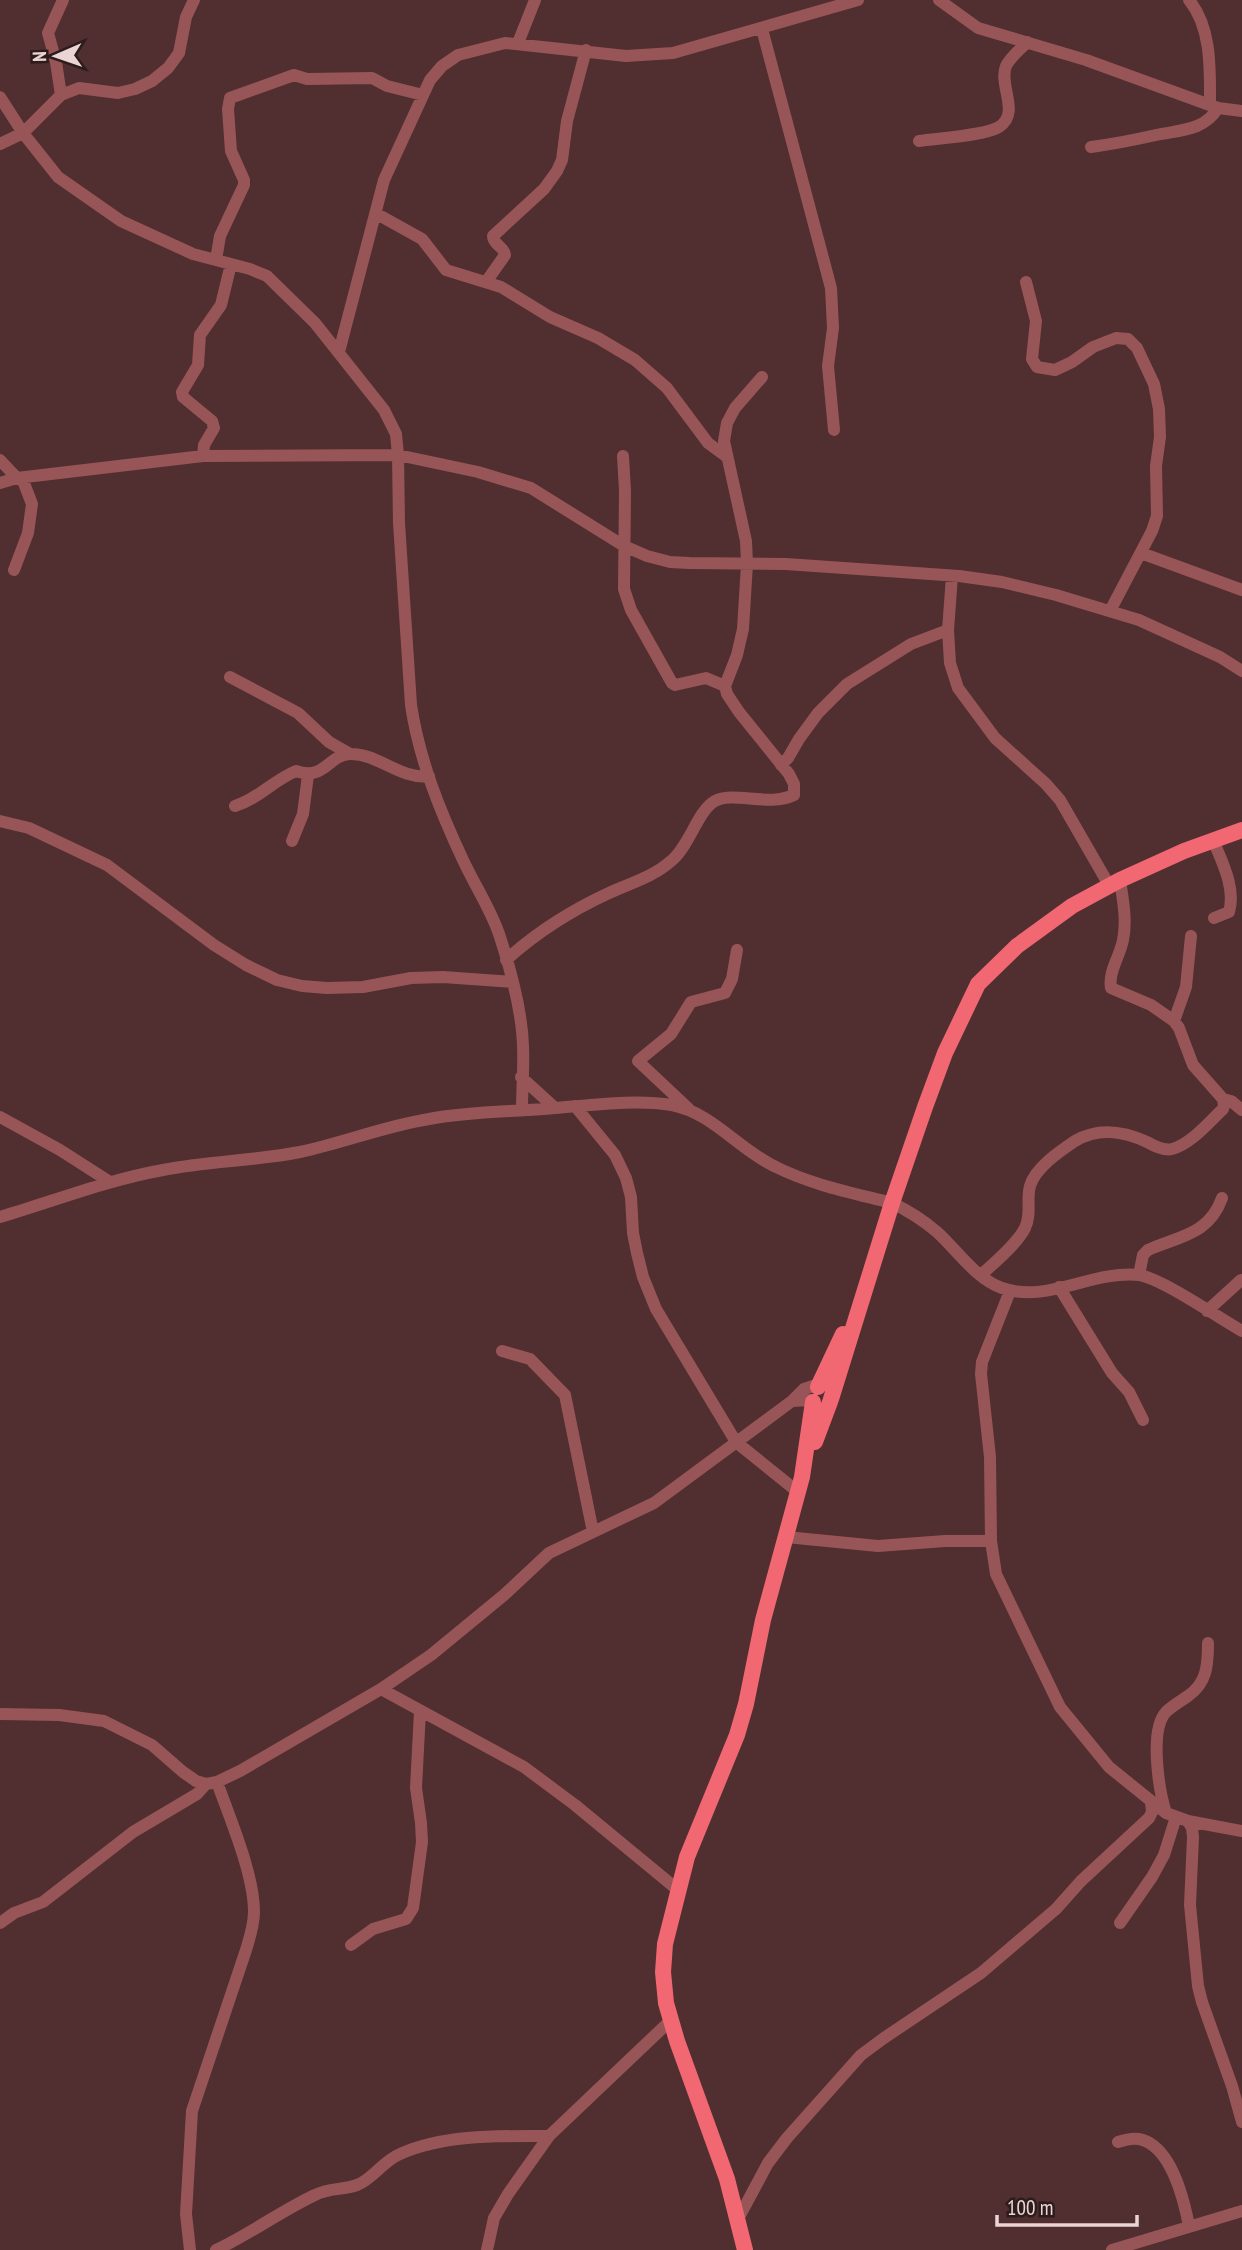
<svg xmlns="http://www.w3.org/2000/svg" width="1242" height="2250" font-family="'PT Sans Narrow',sans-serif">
	<rect width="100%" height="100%" fill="#512e2f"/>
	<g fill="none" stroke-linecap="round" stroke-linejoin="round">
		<path stroke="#985557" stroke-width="12" d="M939,0l39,28 108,32 132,48 24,3
			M1189,0c23,28 21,70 21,105
			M762,29l69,259 2,40 -5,38 6,64
			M518,43l17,-43
			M61,95l-5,-33 -8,-29 15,-33
			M0,97l23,36 35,44 63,44 72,33 57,15 17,7 48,47 69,87 12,24 2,21 1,68 12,182c8,54 29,106 52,155 12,26 29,51 37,77 11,34 22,73 23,109 1,21 -1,43 -1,64
			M919,141c20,-3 64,-5 80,-14 22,-14 -1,-42 7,-61 4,-9 15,-17 21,-24
			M0,144l23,-11 38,-38 18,-7 39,5 17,-4 17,-8 16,-13 11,-15 7,-36 8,-17
			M1091,147c22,-3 43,-7 65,-12 24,-5 48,-4 62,-27
			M377,214l45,25 24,31 55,17 49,30 48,21 37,22 32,28 41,55 19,14
			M216,260l4,-24 24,-51v-5l-13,-29 -3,-42 2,-11 64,-23 13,4 65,-1 15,8 36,9
			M486,282l19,-27c-1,-9 -12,-10 -12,-19l51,-47 13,-18 5,-11 5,-39 19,-71
			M1026,282l10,39 -4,38 5,8 18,3 17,-8 21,-15 23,-9 12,1 9,9 17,36 5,25 1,28 -4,29 1,50 -5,15 -42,80
			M339,352l45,-172 46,-100 12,-14 16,-11 47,-12 121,13 47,-3 185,-53
			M203,456l1,-11 10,-17 -2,-7 -29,-24 -1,-5 16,-27 2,-30 21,-30 10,-41
			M623,456l2,35 -1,98 7,21 41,73 3,2 31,-7 19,8
			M0,460l17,18
			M0,483l17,-5 186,-22 195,-1 80,17 53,16 93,58 23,10 23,6 19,1 97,1 173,12 43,6 54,13 83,25 81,37 22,14
			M1141,553l101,37
			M14,570l14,-37 4,-29 -10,-26
			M952,576l-4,54 2,33 8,25 37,50 51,46 14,16 49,85
			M230,677l68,36 31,29 21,12
			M781,765l7,-7 11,-19 19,-26 29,-29 64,-40 37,-14
			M235,806c23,-7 39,-26 61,-35 29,10 32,-16 54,-17 28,-1 50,26 79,22
			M0,821l29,7 78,37 107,80 32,20 31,15 25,6 25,2 36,-1 48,-9 32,-1 69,5
			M1213,840c9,22 23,48 16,72l-15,6
			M292,841l11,-27 5,-39
			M506,960c31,-28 66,-50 103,-67 22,-10 44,-16 62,-32 18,-14 27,-51 44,-60 18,-10 54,6 79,-6v-11l-5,-10 -50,-62 -12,-18 -2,-8 12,-31 6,-26 4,-65 -1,-23 -22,-100 3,-18 8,-15 27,-31
			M1174,1021l12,-34 5,-51
			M521,1077l34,31
			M1223,1099l8,2 11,9
			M575,1106l40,49 11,23 5,19 2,36 4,20 6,24 13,32 80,133 62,50
			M689,1109l-51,-48 33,-27 20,-32 34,-9 7,-14 5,-29
			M0,1117l60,33 50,32
			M0,1217c54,-16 107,-37 163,-47 45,-9 92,-9 137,-18 43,-9 85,-26 129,-33 41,-8 85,-7 126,-11 37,-3 81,-9 117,-3 41,8 67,45 104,62 36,18 77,26 116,36 17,8 31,17 45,29 20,18 39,47 65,56 45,16 90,-18 137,-13 22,3 80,43 103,56
			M981,1275c13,-12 36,-31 44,-47 7,-15 1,-27 5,-42 5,-18 30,-35 45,-45 24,-14 48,-10 72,1 7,4 17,9 25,7 19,-5 37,-27 51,-40l1,-4 -1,-6 -30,-34 -14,-37 -5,-7 -23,-16 -40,-17c-3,-16 9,-32 12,-48 4,-19 0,-40 -3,-60
			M1139,1275l4,-20 5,-5c31,-14 61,-15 74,-52
			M1059,1287l53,86 17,19 14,28
			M1010,1291l-28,71 -1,12 9,83 1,84 5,33 64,133 49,60 57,46 22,8 54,10
			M1207,1311l34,-31
			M502,1351l28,8 35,36 28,137
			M792,1401l12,-12 9,-3 3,2
			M786,1537l92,9 67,-5h46
			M381,1689l143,78 51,38 103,85
			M0,1714l59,1 45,6 48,24 31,27 13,9 10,3 11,-2 23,-11 141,-82 50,-34 73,-60 45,-42 105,-50 138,-102 20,-1
			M1166,1813c-7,-22 -17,-83 0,-101 6,-6 15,-11 22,-16 19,-13 20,-31 20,-53
			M1188,1821l4,7 1,9 -3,68 8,81 4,16 30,84 10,36
			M0,1923l14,-10 29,-11 90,-70 64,-38 9,-10
			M1120,1923l32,-46 12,-22 12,-38
			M351,1945l22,-16 33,-10 7,-11 9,-66 -1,-19 -5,-35 4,-77
			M1118,2142c6,-2 15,-4 21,-3 32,6 45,61 50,87
			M738,2219l30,-56 19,-25 74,-83 23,-17 97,-65 75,-64 25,-28 68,-63 3,-6 -1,-10
			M190,2250l-4,-36 6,-103 54,-161c4,-13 8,-25 8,-38 0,-38 -24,-93 -37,-130
			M216,2250c34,-16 65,-39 99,-55 13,-7 28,-5 42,-10 15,-5 26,-24 43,-31 45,-20 101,-18 149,-18
			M487,2250l7,-32 14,-24 41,-58 122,-116
			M1112,2250l130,-39"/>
		<path stroke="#f16873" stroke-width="16" d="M818,1387l25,-53
			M831,1399l61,-196 33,-96 20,-54 33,-69 39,-38 55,-40 48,-26 64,-29 58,-21
			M815,1442l15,-40
			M745,2250l-18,-71 -50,-138 -11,-38 -3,-31 2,-28 22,-87 50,-122 9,-31 17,-84 39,-143 11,-75"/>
	</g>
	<g transform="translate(56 56) rotate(268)" stroke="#2c1c1c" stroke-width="5" paint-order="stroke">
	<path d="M0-5L12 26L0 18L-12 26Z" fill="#ecd4d4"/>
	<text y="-10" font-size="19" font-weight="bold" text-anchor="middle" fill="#ecd4d4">N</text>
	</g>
	<path d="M997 2215v10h140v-10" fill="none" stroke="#ecd4d4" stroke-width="3.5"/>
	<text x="1007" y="2215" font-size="21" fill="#ecd4d4" stroke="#2c1c1c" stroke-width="5" paint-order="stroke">100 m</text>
</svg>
